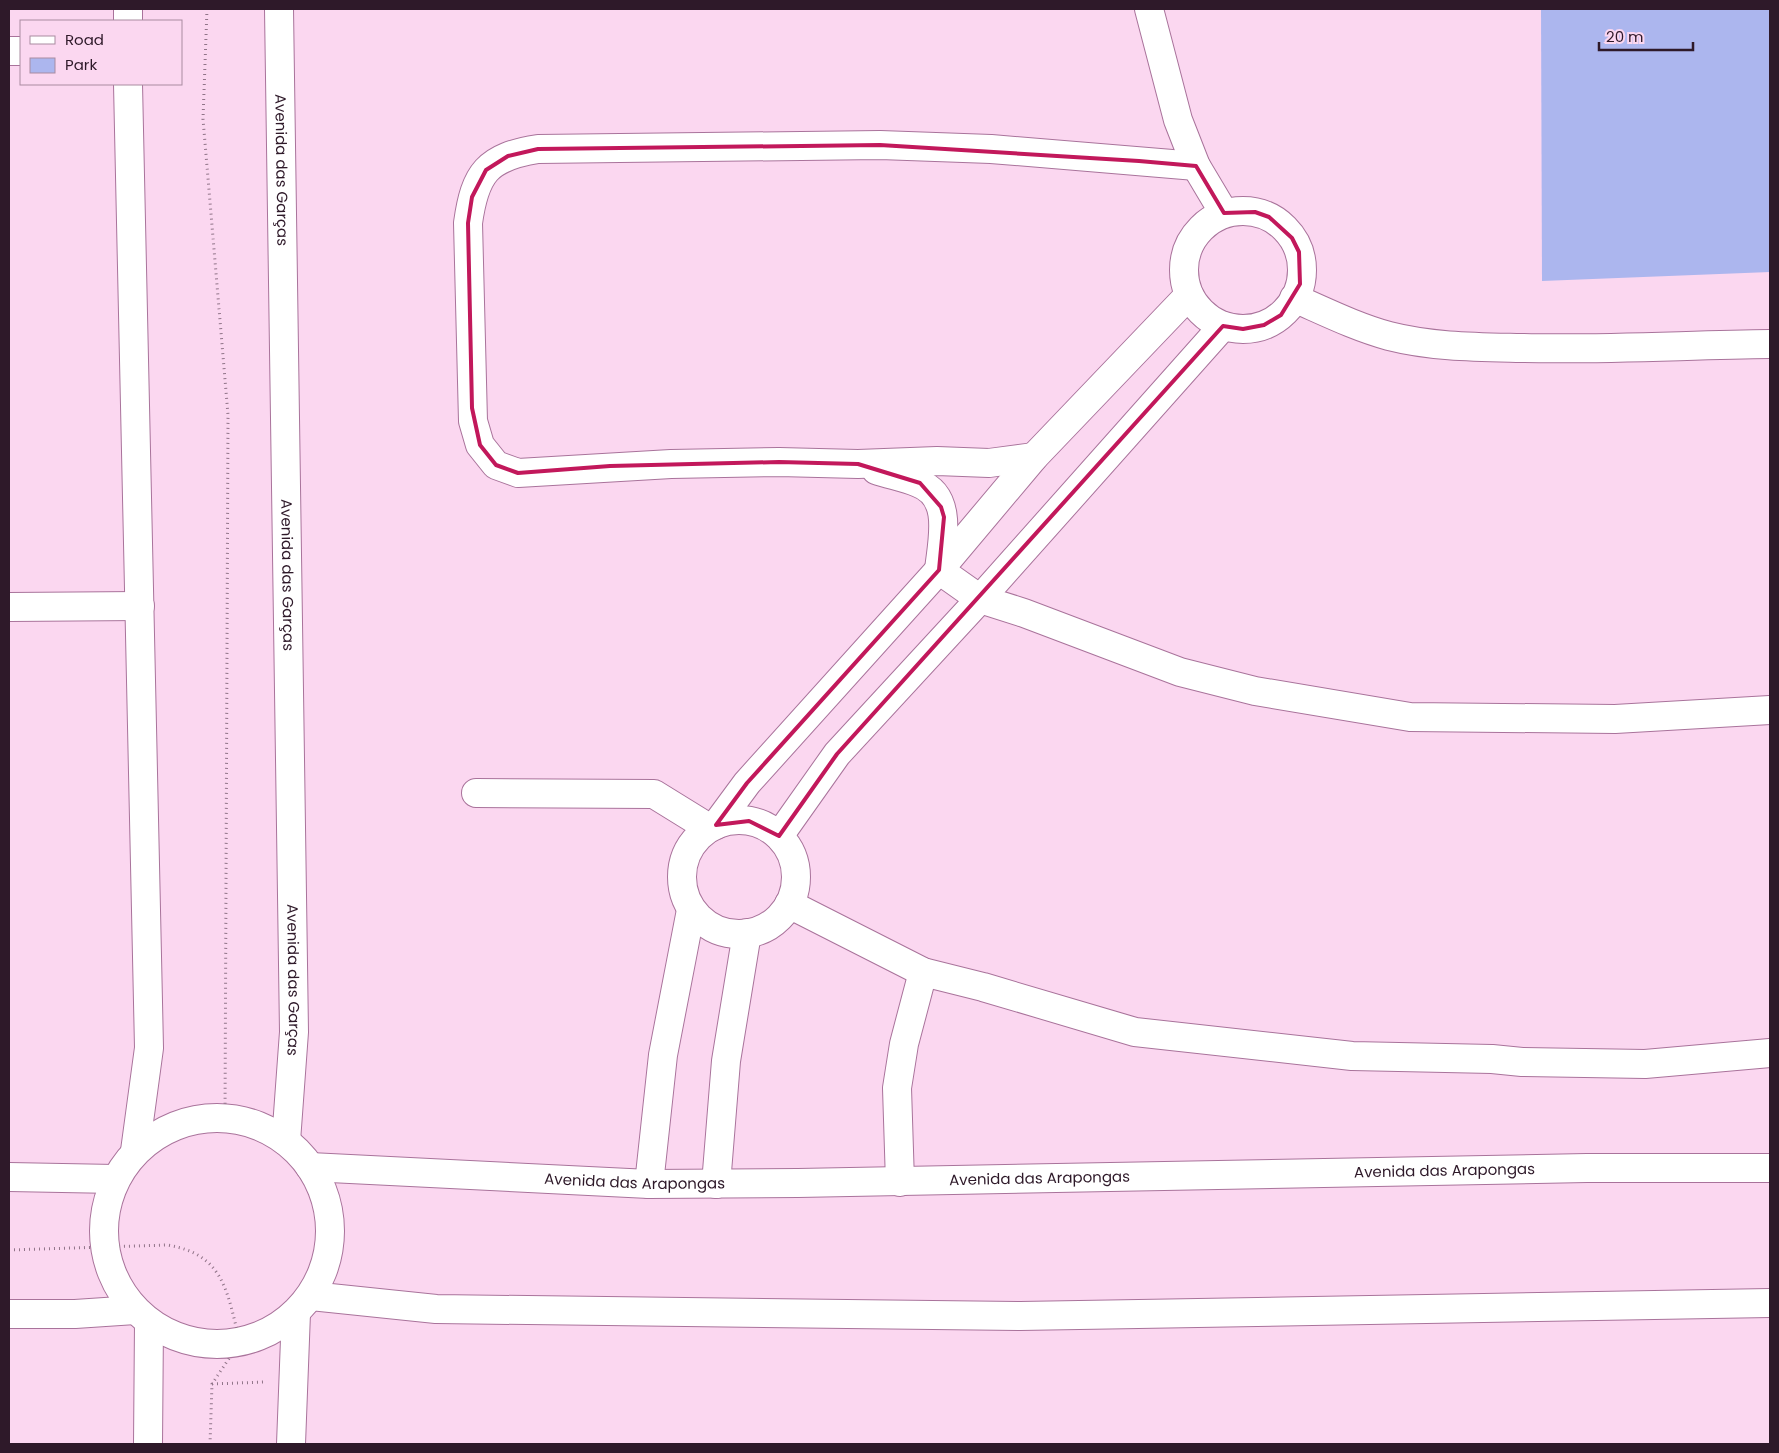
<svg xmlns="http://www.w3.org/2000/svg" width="1779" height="1453" font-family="Poppins,sans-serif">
	<rect width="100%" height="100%" fill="#fbd7f0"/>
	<path fill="#acb6ee" d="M1541,9h229v263l-228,9z"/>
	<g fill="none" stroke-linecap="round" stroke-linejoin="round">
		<g stroke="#a9739b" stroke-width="30">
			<g id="minor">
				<path id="s1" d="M279,9l15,1023 -8,109"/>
				<path d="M1149,9l29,111 18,46 28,47"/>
				<path d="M128,21v-12"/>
				<path d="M9,51h12"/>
				<path d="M128,84l21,964 -14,103"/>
				<circle cx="1243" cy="270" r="59"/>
				<path d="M1294,298c32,14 62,29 95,38 43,11 88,11 132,12 83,2 166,-3 249,-4"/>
				<path d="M1034,457l-45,6 -52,-2 -79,3 -79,-2 -108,2 -153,9 -22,-8 -16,-20 -7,-24 -5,-198c7,-50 19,-66 70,-74l342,-4 111,4 205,17"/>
				<path d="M876,470c14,5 29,7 42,13 36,13 24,58 21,87l41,29 44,14 156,59 75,19 155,26 205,2 155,-9"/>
				<path d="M9,607l131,-1"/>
				<path d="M476,793l178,1 55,34"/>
				<circle cx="739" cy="877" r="57"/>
				<path d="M716,825l31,-42 192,-213 95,-113 155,-162"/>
				<path d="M779,836l58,-82 143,-155 243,-273"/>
				<path d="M789,904l134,68 60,15 152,45 217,24 140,3 30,3 123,2 125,-11"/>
				<circle cx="217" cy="1231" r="113"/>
				<path id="s2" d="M310,1167l339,17 149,-1 789,-15h183"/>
				<path d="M9,1177l106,2"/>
				<path d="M900,1182l-3,-94 7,-44 19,-72"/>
				<path d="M649,1184l14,-129 28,-145"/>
				<path d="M716,1184l10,-123 21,-128"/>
				<path d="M311,1296l125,13 584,7 750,-13"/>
				<path d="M9,1314h66l60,-4"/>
				<path d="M148,1444l1,-121"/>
				<path d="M291,1444l5,-131"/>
			</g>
		</g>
		<path stroke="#907488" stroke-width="3" stroke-dasharray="1 4" stroke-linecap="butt" d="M207,9l-4,110 25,296 -3,703
			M9,1250l158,-5c58,9 60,48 73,97l-28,42 -2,60
			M212,1384l53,-2"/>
		<use href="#minor" stroke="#fff" stroke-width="28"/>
	</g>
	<path fill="none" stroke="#c2185b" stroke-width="4" stroke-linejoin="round" d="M880,145l259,16 57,5 28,47 31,-1 14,5 23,21 7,14 1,32 -19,31 -17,10 -21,4 -20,-3 -386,428 -58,82 -30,-15 -33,4 31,-42 192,-213 5,-53 -3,-10 -21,-24 -62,-19 -79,-2 -169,4 -92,7 -22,-8 -16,-20 -8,-37 -4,-185 4,-26 14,-27 22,-14 30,-7z"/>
	<g text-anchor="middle" stroke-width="4" stroke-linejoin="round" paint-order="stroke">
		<g font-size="15" fill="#2e1929" stroke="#fbd7f0">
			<text dy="5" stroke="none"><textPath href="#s1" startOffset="161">Avenida das Garças</textPath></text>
			<text dy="5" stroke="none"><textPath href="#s1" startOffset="566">Avenida das Garças</textPath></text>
			<text dy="5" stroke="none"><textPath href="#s1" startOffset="971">Avenida das Garças</textPath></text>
			<text dy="5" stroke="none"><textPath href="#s2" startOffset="1135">Avenida das Arapongas</textPath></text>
			<text dy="5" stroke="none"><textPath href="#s2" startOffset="730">Avenida das Arapongas</textPath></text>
			<text dy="5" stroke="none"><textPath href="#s2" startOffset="325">Avenida das Arapongas</textPath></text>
		</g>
	</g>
	<rect width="1779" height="1453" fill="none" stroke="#2e1929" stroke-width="20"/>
	<rect x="20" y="20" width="162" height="65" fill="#fbd7f0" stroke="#a98ba0"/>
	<rect x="30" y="36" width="25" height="8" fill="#ffffff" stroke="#a98ba0"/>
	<text x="65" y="45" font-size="15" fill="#2e1929">Road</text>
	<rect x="30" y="58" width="25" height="15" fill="#acb6ee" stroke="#a98ba0"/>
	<text x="65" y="70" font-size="15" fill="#2e1929">Park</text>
	<path d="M1599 42v8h94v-8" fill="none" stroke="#2e1929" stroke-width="2.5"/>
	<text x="1606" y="42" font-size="15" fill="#2e1929" stroke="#fbd7f0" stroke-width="4" paint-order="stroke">20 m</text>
</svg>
